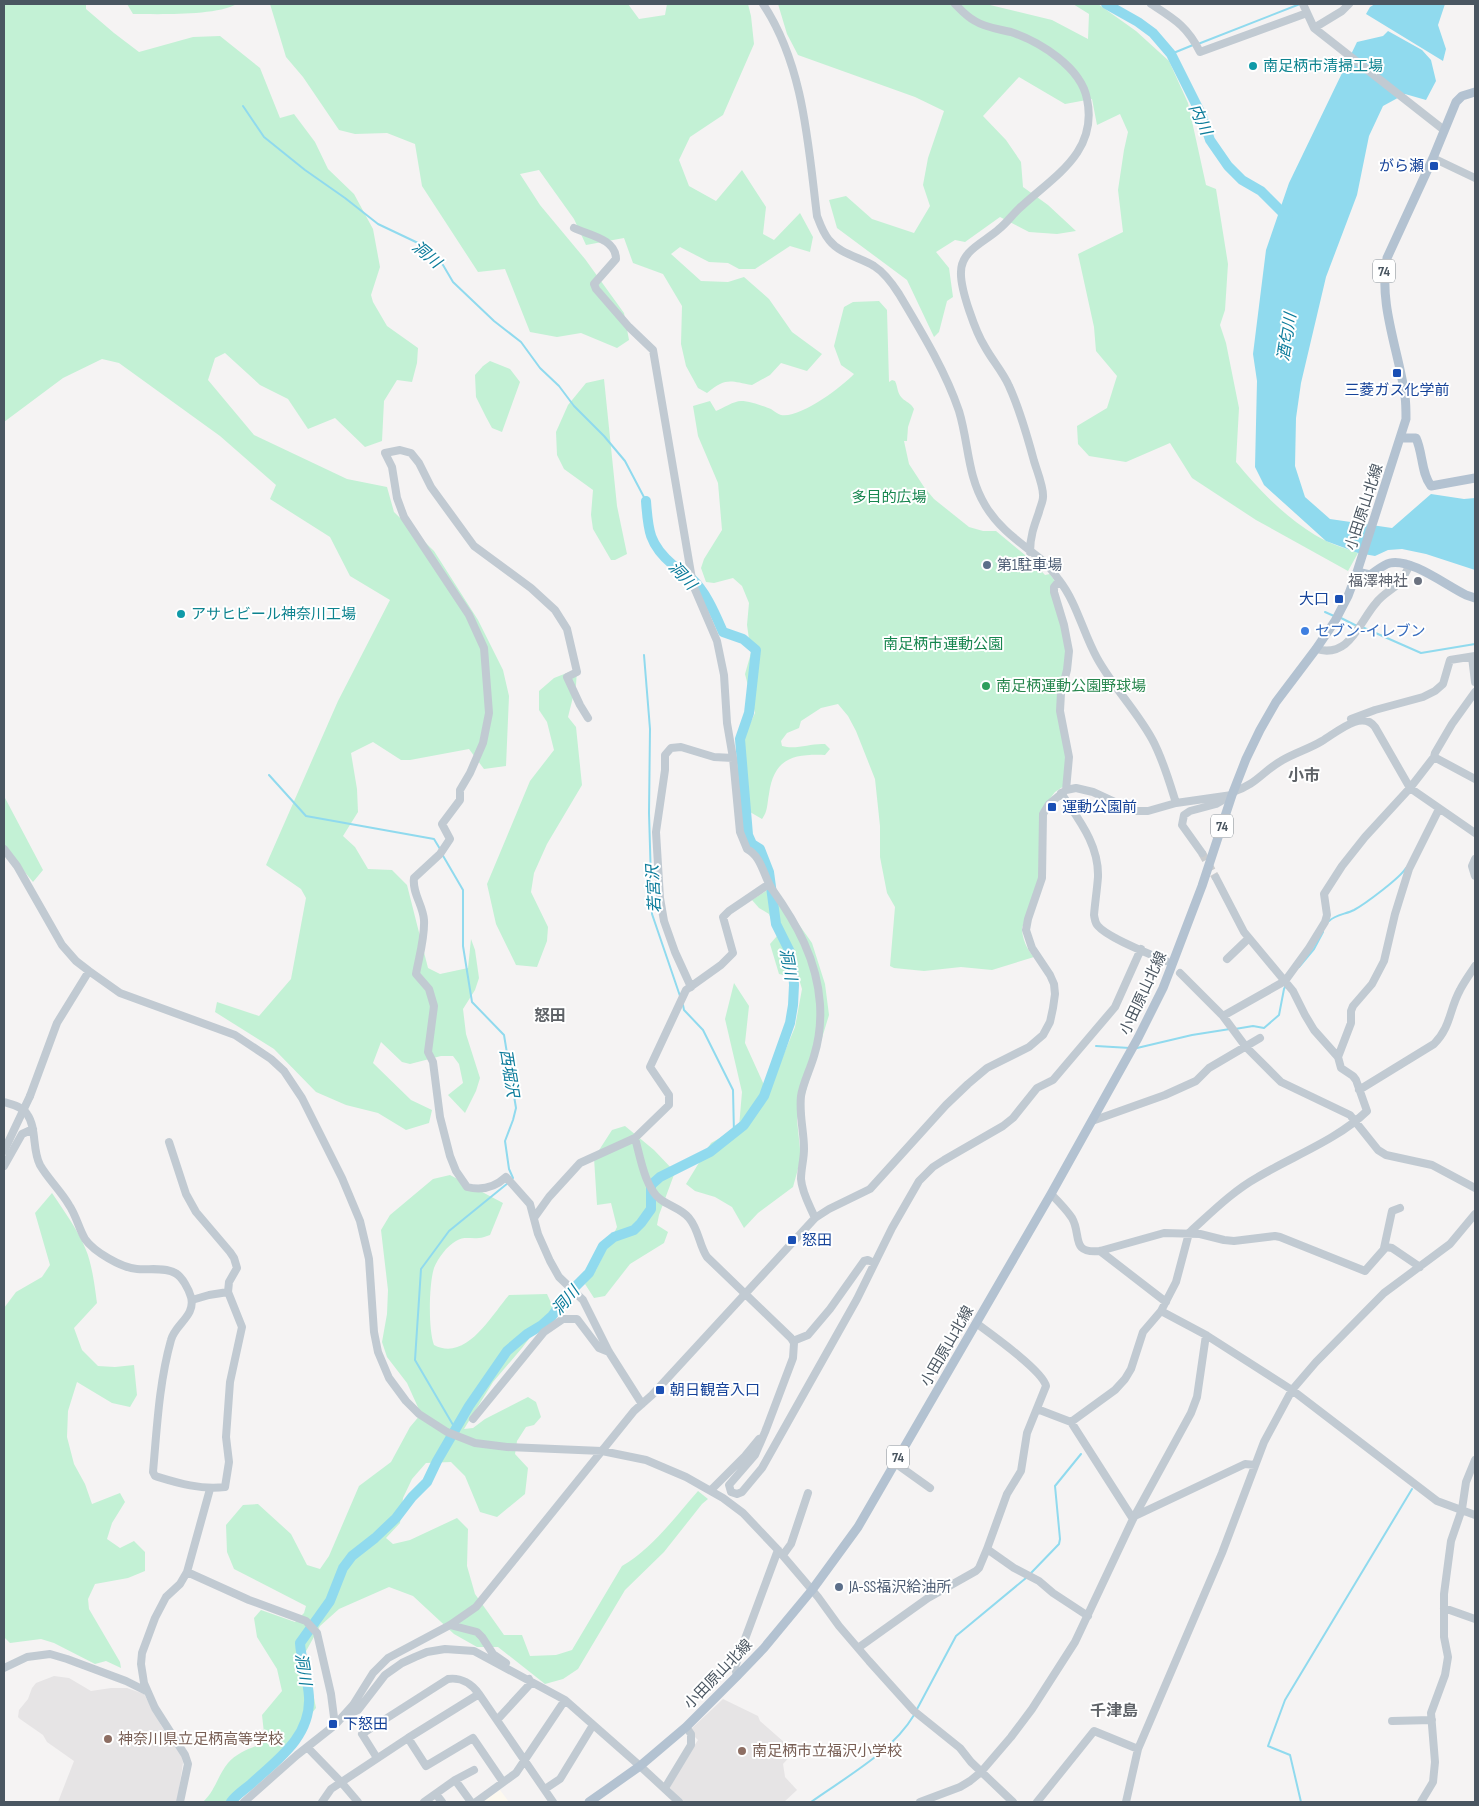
<svg xmlns="http://www.w3.org/2000/svg" width="1479" height="1806" font-family="'Sofia Sans Condensed','Noto Sans JP',sans-serif">
	<rect width="100%" height="100%" fill="#f5f3f3"/>
	<path fill="#fdf9ef" d="M500,1790l9,12h-27z"/>
	<path fill="#e6e4e5" d="M54,1676l15,2 22,13 20,-3h16l17,6 18,33 20,29 1,7 -6,39h-119l16,-41 -27,-19 -4,-7 -23,-16 -2,-2 1,-7 9,-11 4,-11 4,-5z
		M723,1699l35,17 2,5 33,29 1,2 -11,12 2,13 12,13 -13,12h-101l-15,-16 30,-46 -5,-5 -2,-6z"/>
	<path fill="#c3f1d5" d="M4,4h82v5l28,24 25,19 54,-15 27,-1 40,32 20,50 14,-4 21,28 13,27 26,25 19,35 7,38 -9,28 2,7 14,24 31,22 -1,15 -5,19 -15,-2 -13,21 -2,40 -17,6 -30,-29 -27,11 -20,-30 -28,-14 -35,-32 -10,5 -7,22 46,55 93,44 40,8 7,25 40,39 44,69 25,50 6,26 -3,70 -22,3 -15,-20 -59,11h-9l-28,-18 -22,11 6,36 1,23 -15,24 12,11 13,22 24,1 15,15 21,83 12,6 28,-6 3,-29 4,11 4,28 -4,12 -12,19 3,25 14,44 -4,13 -11,22 -17,-18 15,-12 -4,-19 -6,-8h-12l-31,8 -8,-2 -21,-20 -8,21 38,37 21,10 -3,13 -23,7 -28,-17 -32,-8 -30,-13 -42,-43 -59,-37 2,-10 42,14 32,-37 15,-81 -5,-9 -35,-24 72,-164 52,-101 -40,-24 -20,-39 -60,-38 6,-14 -56,-49 -101,-73 -17,-4 -39,19 -59,44z
		M127,4h110c-22,12 -77,10 -104,10z
		M270,4h358l11,15 26,-4 2,-11h81l3,12 3,28 -31,71 -33,22 -11,23 10,26 27,15 26,-31 24,37 -3,27 11,6 26,-27 13,24 -3,15 -20,-6 -35,23h-16l-11,-6 -19,-1 -29,-15 -9,7 30,27 27,1 16,-5 25,22 23,33 30,22 -15,17 -26,-8 -11,12 -18,10c-22,-4 -26,-8 -45,8l-9,-5 -12,-22 -5,-22 1,-38 -19,-32 -30,-11 -9,-25 -38,7 -12,-26 -35,-49 -19,4 20,31 45,54 39,54 5,27 -12,8 -36,-15 -24,4 -27,-5 -25,-63 -27,3 -56,-86 -7,-42 -28,-11 -32,1 -16,-4 -36,-53 -17,-20z
		M778,4h208l66,16 36,19 1,-25 -16,-10h25l38,27 33,30 19,42 18,82 10,4 12,75 -3,46 -5,15 6,18 13,65 -3,54c23,28 48,54 79,73 13,8 29,13 43,18l-10,18 -92,-51 -64,-42 -22,-35 -44,19 -37,-6 -11,-12 -1,-18 30,-18 10,-32 -21,-25 -2,-24 -16,-73 45,-22 -5,-42 6,-40 4,-18 -8,-18 -23,11 -5,-26 -27,5 -46,-27 -36,39 23,24 15,22 2,25 25,18 28,26 -19,3 -28,-2 -29,-15 -35,25 -10,-2 -19,12 13,16 4,29 -6,4 -8,31 -5,5 -27,-57 -70,-52 -8,-28 17,-4 26,23 42,14 16,-27 -7,-21 5,-27 16,-47 -29,-14 -117,-42 -11,-21z
		M879,301l8,9 2,72 3,-2 3,1c3,6 2,12 7,17 4,4 9,5 12,11l-6,18 -1,14h-3l5,23 15,23 10,12 35,28 14,4h13l35,29 14,15 5,-1 4,6 12,57 1,24 -9,42 9,48 -3,35 -9,6 -10,13 -6,79 -17,44c0,10 5,22 12,29l-42,13 -31,-3 -37,4 -30,-3 -4,-2 5,-59 -8,-14 -7,-36v-31l-5,-47 -19,-48 -8,-15 -10,-12 -17,4 -20,13 -2,7 -12,5 -6,8 1,5c15,4 28,-3 43,-2l5,5 -5,6c-32,-1 -51,3 -56,39 -2,10 -1,17 -7,25l-12,-7 -7,-73 12,-26 -10,-39 6,-21 -4,-28 2,-22 -7,-17 -9,-8 -19,5 -8,-1 -5,-14 3,-9 18,-29 -4,-47 -20,-47 -5,-30 17,-5 6,10c7,-3 18,-10 25,-10 9,0 22,5 30,8 3,2 7,5 10,6 18,4 61,-28 73,-41l-13,-9 -7,-19 10,-39 9,-5z
		M490,361l20,8 10,13 -18,50 -10,-4 -6,-11 -10,-20 -1,-22 8,-9z
		M604,379l13,127 10,48 -12,6h-4l-18,-31 -2,-14 2,-25 -29,-21 -7,-14 -1,-23 12,-27 18,-22z
		M577,669l-1,16 -8,32 8,10 6,58 -35,59 -13,29 -3,19 17,35 -1,14 -10,26 -21,-2 -20,-41 -9,-40 43,-103 24,-31 -7,-28 -8,-12v-19l15,-13z
		M4,796l39,74 -10,12 -29,-35z
		M769,889l26,30 17,24 13,41 4,31 -32,105 4,38 -8,29 -35,26 -14,15 -12,-21 -17,-10 -20,-6 -9,-7 25,-41 28,-16 3,-35 -17,-73 9,-36 15,23 -4,37 19,42 12,-12 19,-46 7,-38 -3,-10 -20,-5 -9,-30 7,-8 -8,-22 -10,-6 -7,-8z
		M625,1126l29,24 21,22 -16,43 -2,10 11,7 -4,11 -34,21 -25,32 -11,2 -9,-14 11,-14 21,-43 -6,-24 -14,2 -3,-47 18,-28z
		M450,1175l53,28 -13,32c-4,1 -8,3 -11,3 -9,1 -15,-2 -23,3 -9,5 -18,17 -22,27 -5,16 -6,60 0,77 32,17 57,-29 75,-50l38,-1 6,13 -31,41 -29,34 -29,47 9,-1 12,-9 43,-22 8,5 5,15 -7,8 -8,2 -9,14 -2,13 13,14 -3,26 -28,23 -17,-5 -15,-36 -14,-14 -25,1 -14,16 -9,19 -3,25 -14,15 7,6 17,-4 47,-22 11,11 -1,37 8,28 29,41h18l8,21 26,-1 16,-5 50,-84c30,-17 53,-49 76,-75l10,8 -6,5 -38,48 -39,38 -47,79 -15,10 -18,5 -47,-37h-21l-23,-13 -41,-38 -24,-9 -50,22 -19,17 -15,27 11,55 -30,37 -56,57h-27c12,-11 15,-27 25,-39 8,-9 20,-14 31,-18l5,-12 -2,-18 20,-24 -5,-22 -20,-32 -3,-19 7,-8 34,12 9,-9 2,-7 -72,-37 -7,-17 -1,-27 17,-20 15,-1 33,30 16,31 13,4 9,-13 30,-70 32,-24 19,-35 11,-13 -14,-31 -20,-26 -5,-15 5,-28 1,-24 -7,-60 9,-15 43,-36z
		M52,1193c12,18 26,37 34,57 6,14 9,38 11,53l-23,25 8,22 16,16 17,1 19,-2 3,30 -7,12 -18,-4 -35,-21 -9,29 -1,26 7,27 11,20 7,20 28,-11 5,9 -13,21 -5,16 13,9 14,-7 11,11v19l-17,7 -33,6 -7,15 1,10 31,53 1,6 -15,-7 -11,3 -41,-21 -13,-4 -31,4 -6,-6v-165l1,-10 -1,-10v-144l12,-16 26,-15 8,-12 -15,-52z"/>
	<path fill="#90daee" d="M1375,4h70l-7,21 8,24 -3,12 -77,-47 4,-7z
		M1388,31l34,19 9,10 5,21 -10,19 -21,-6 -22,12 -14,30 -12,59 -31,82 -25,106 -5,35 -1,48 10,31 25,22 62,9 39,-34 33,5 11,-1v72l-49,-16 -24,-5 -14,1 -13,6 -17,-3 -32,-12 -62,-56 -9,-18 2,-86 -4,-27 13,-104 23,-67 68,-141 26,-6z"/>
	<g fill="none" stroke-linecap="round" stroke-linejoin="round">
		<path stroke="#90daee" stroke-width="2" d="M1198,44l102,-40
			M1171,54l22,-9
			M243,106l21,31 41,33 40,28 33,26 40,19 25,22 10,17 41,39 27,21 19,26 19,18 15,20 30,30 21,25 21,40
			M1325,612l9,4
			M1341,618l16,8
			M1362,627l59,26 54,-9
			M644,655l6,74 -1,84 3,101 28,82
			M269,775l37,41 128,23 6,10
			M442,854l21,36v56l9,56 32,33 12,73 -3,12 -8,21 4,28 4,9 -2,2
			M1329,921c6,-6 17,-7 25,-11 11,-6 46,-32 52,-42
			M1299,967l15,-18 9,-17
			M683,1005l1,5 19,20 30,60 1,44
			M1235,1029l18,-3 11,2 15,-13 5,-26 2,-4
			M1096,1046l34,2
			M1137,1048l55,-13 38,-6
			M456,1430l-41,-70 6,-91 28,-38 59,-48
			M1031,1573l28,-29 1,-5 -5,-53 26,-32
			M916,1711l40,-75 70,-58
			M811,1802c35,-25 81,-50 103,-87
			M1301,1802l-11,-47 -22,-9 17,-46 127,-211"/>
		<path stroke="#90daee" stroke-width="10" d="M1106,4l32,18 15,11 18,21 31,62 8,24 18,26 14,14 19,11 27,27
			M231,1802c5,-7 13,-12 20,-18 26,-24 60,-47 58,-87 -1,-19 -8,-36 -9,-54l30,-42 13,-33 9,-12 23,-18 21,-20 16,-21 15,-15 10,-21 32,-55 38,-55 20,-17 15,-9 10,-9 16,-22 21,-21 14,-27 11,-9 20,-7 7,-7 10,-14v-24l9,-8 50,-25 34,-27 20,-29 26,-73 3,-18 1,-20 -1,-16 -3,-17 -14,-28 -7,-52 -9,-23 -8,-5 -4,-9 -8,-96 9,-26 7,-63 -13,-11 -20,-7c-8,-18 -17,-40 -31,-53 -6,-5 -13,-9 -19,-14 -24,-20 -25,-35 -27,-64"/>
		<path stroke="#caccce" stroke-width="8" stroke-dasharray="8 4" stroke-linecap="butt" d="M1202,853l14,25"/>
		<path stroke="#c1cad2" stroke-width="8" d="M763,4c41,62 45,140 54,212 3,8 6,17 12,24 11,14 30,17 45,26 11,7 18,17 25,28 22,37 46,76 60,117 10,33 8,64 26,94 14,24 36,38 57,55 6,5 12,13 17,20 18,23 24,53 38,78 16,29 39,52 55,81 11,20 17,42 24,64
			M955,4c6,6 12,13 20,17 11,7 24,8 36,11 29,10 70,35 76,67 11,52 -31,76 -64,106 -9,7 -15,17 -24,24 -14,13 -38,21 -38,43 -1,17 15,61 24,75 7,13 18,25 24,39 11,24 18,49 25,75 3,10 10,27 9,36 0,5 -3,10 -4,15 -5,14 -9,25 -9,40
			M1151,4c23,15 36,22 49,48l107,-39
			M1303,4l11,24 130,102
			M1314,28l28,-17 7,-7
			M1433,158l42,20
			M574,228c15,7 42,11 42,31l-22,25 2,5 33,38 24,23 40,235 24,56 7,34 3,48 6,35 7,74 7,17c15,8 16,26 25,40 25,35 45,71 48,115 1,16 -1,36 -6,52 -4,14 -11,27 -13,40 -2,19 3,35 3,53 0,10 -3,20 -3,30 1,14 9,27 14,39
			M1059,581l-5,6v5l10,33 5,26 -2,19 -6,23 -1,18 9,46 -3,33
			M1316,649c34,10 43,-27 60,-46 6,-8 14,-12 21,-18 6,-5 9,-14 13,-20
			M1472,657l3,25
			M588,718l-8,-13 -13,-28 10,-5 -10,-43 -12,-19 -24,-22 -57,-42 -43,-59 -12,-24 -8,-10 -11,-3 -15,3 7,14 5,31 7,19 65,98 15,33 5,65 -6,30 -13,30 -10,17v10l-18,24 8,15 -10,15 -26,24c-2,15 9,27 10,42 1,17 -5,37 -8,54l13,15 5,17 -6,46 5,10 7,55 10,39 6,15 11,16c15,4 28,0 39,-10l24,27 8,30 12,27 9,16 24,23 26,52 33,52
			M1351,719l24,-9 48,-13 12,-6 8,-7 7,-24 25,-4
			M1434,757l41,22
			M1233,792c24,-8 29,-20 48,-31 13,-8 28,-12 41,-20 14,-8 40,-32 53,-14l35,61 65,45
			M1061,793c17,26 38,51 37,84 -1,13 -3,26 -4,38 1,5 1,8 4,11 10,12 52,28 68,35
			M4,849l13,17 45,79 14,16 13,10 31,22 115,42 36,24 13,12 18,27 40,80 18,43 9,38 5,73 4,20 11,26 17,23 13,13 28,18 28,11 32,4 95,4 44,9 40,17 37,21 20,15 35,37 40,47 21,29 30,35 45,50 46,37 11,14 42,40
			M1202,853l-20,-28 2,-10 6,-4 26,-7 12,-7
			M1475,859l-3,7 3,10
			M1216,878l28,54 49,59 12,24 9,15 24,27
			M1227,959l22,-21
			M1180,973l43,43 23,31 35,35 69,33 28,35 8,5 46,10 43,23
			M691,987l-16,-35 -11,-31 -4,-23 -4,-66 9,-62v-15l6,-7 10,-1 33,10 19,1
			M1223,1016l62,-35 24,-33 16,-26 2,-7 -3,-21 18,-28 23,-29 45,-49 24,-31 1,-4 17,-29 23,-32
			M1359,1090l75,-46c17,-17 15,-34 26,-54 4,-8 10,-16 15,-24
			M30,1096l27,-73 32,-52
			M4,1102c7,2 19,5 23,12 10,14 5,36 13,51 8,14 21,26 29,40 7,10 10,24 16,34 9,13 37,29 52,30 12,1 28,-2 38,4 7,3 14,17 16,24 5,19 -16,27 -20,43 -12,43 -14,87 -18,132l2,4c23,7 45,14 70,11l4,-25 -3,-25 4,-55 12,-55 -14,-35 1,-10 8,-14 -3,-10 -4,-6 -34,-40 -10,-18 -17,-52
			M1092,1121l73,-26 31,-14 13,-13 51,-30
			M635,1138c5,18 10,50 25,61 9,7 22,10 29,19 10,12 10,27 18,39l84,81 3,5 -1,15 -28,74 -10,23 -26,30 2,7 6,2 5,-2 20,-24 95,-169 35,-71 27,-47 14,-14 11,-7 59,-34 10,-8 24,-30 16,-8 62,-73 26,-58
			M4,1166l18,-32 11,-5
			M1051,1194c7,7 15,15 21,24 10,17 -2,36 28,33l64,-18 36,1 24,6 10,1 41,-5 5,1 85,34 21,-24 6,1 28,19
			M534,1218l15,-21 31,-34 55,-25 34,-33v-10l-19,-28 36,-77 35,-25 12,-12 -10,-36 6,-6 40,-27
			M1384,1248l8,-37 8,-3
			M1100,1251l66,51
			M192,1300l17,-5 19,-3
			M1161,1311l45,24 86,55 145,111 38,14
			M793,1341l15,-6 22,-26 34,-48 4,-1 6,3
			M1037,1409l34,13 62,97
			M473,1419l71,-87 19,-13h14l22,29 10,4
			M1071,1422l44,-32 10,-11 6,-10 12,-37 18,-21 15,-29 13,-49 3,-3c21,-19 41,-39 66,-53 35,-21 79,-37 109,-66l-11,-31 -3,-4 -12,-8 -3,-11 13,-34v-12l2,-5 19,-22 12,-23 11,-47 14,-45 30,-60
			M895,1463l35,25
			M711,1490l34,-34 14,-17
			M1135,1516l110,-52 10,1
			M987,1549l27,19 25,13 14,12 35,23
			M783,1555l8,-11 17,-51
			M187,1572l62,28 57,21 11,12 14,61 4,31
			M1444,1608l31,11
			M450,1625l27,7 5,5 11,17 13,9
			M858,1648l70,-50 48,-27 3,-3 8,-19 20,-55 14,-23 6,-38 19,-47c-3,-15 -55,-52 -70,-63
			M4,1668l23,-11 23,-3 17,5 59,22 20,10
			M737,1676l-2,-9 4,-12 39,-105
			M344,1716l14,-6 27,-35 17,-12 13,-6 12,-5 18,-3 29,2 91,49 75,66 39,36
			M497,1720l34,-37 -2,-4
			M1392,1721l40,-1
			M408,1738l18,28 47,-28 30,44
			M307,1747l34,35 17,20
			M377,1758l-15,-24 86,-55c13,-2 24,5 31,15
			M455,1780l16,22
			M665,1788l26,-43v-11l-5,-7
			M545,1789l15,-10 33,-54
			M436,1794l6,8
			M180,1802l8,-38 -3,-9 -30,-47 -11,-25 -3,-19 1,-11 13,-35 11,-21 14,-13 7,-12 23,-83
			M244,1802l53,-47 38,-30 18,-20 20,-32 15,-15 62,-33 26,-18 158,-196 18,-16 163,-177 14,-9 41,-20 76,-84 22,-21 19,-16 42,-21 14,-12 7,-13 3,-14 2,-14 -1,-10 -4,-9 -18,-27 -6,-18 2,-11 14,-41 1,-64 6,-10 17,-14 10,-2 17,4 41,19h14l28,-8 56,-8
			M322,1802l9,-13 77,-51 71,-44 74,108
			M424,1802l31,-22 19,-10
			M476,1802l40,-29 49,-73
			M920,1802l40,-15 10,-6 11,-9 30,-35 21,-28 43,-67 58,-123 58,-106 6,-16 9,-62
			M1037,1802l57,-71 44,18
			M1126,1802l12,-53 84,-196 42,-111 28,-52 24,-28 68,-69 66,-49 25,-30
			M1421,1802l12,-20 2,-20 -4,-49 14,-38 3,-18 -4,-20v-43l7,-53 11,-32 4,-27 9,-22"/>
		<path stroke="#b3c2d1" stroke-width="9" d="M1401,438h15c7,15 5,35 15,48l44,-8
			M1357,572l13,3c7,-4 12,-10 20,-12 21,-5 57,23 76,32l9,3
			M589,1802l51,-36 46,-39 51,-51 27,-28 48,-58 46,-63 193,-333 87,-156 25,-50 7,-18 32,-84 30,-91 14,-36 14,-29 16,-28 40,-53 19,-28 13,-25 9,-24 49,-153c0,-7 0,-15 -1,-23 -6,-45 -27,-92 -18,-138l46,-100 23,-56 6,-6 13,-4"/>
		<path stroke="#c1cad2" stroke-width="8" d="M4,1151l26,-55"/>
	</g>
	<g fill="#0f9aa8" stroke="#fff" stroke-width="2">
		<circle cx="1253" cy="66" r="5"/>
		<circle cx="181" cy="614" r="5"/>
	</g>
	<g fill="#1a4fb4" stroke="#fff" stroke-width="2">
		<rect x="1429" y="161" width="10" height="10" rx="2.5"/>
		<rect x="1392" y="368" width="10" height="10" rx="2.5"/>
		<rect x="1334" y="594" width="10" height="10" rx="2.5"/>
		<rect x="1047" y="802" width="10" height="10" rx="2.5"/>
		<rect x="787" y="1235" width="10" height="10" rx="2.5"/>
		<rect x="655" y="1385" width="10" height="10" rx="2.5"/>
		<rect x="328" y="1719" width="10" height="10" rx="2.5"/>
	</g>
	<g fill="#5c6f8a" stroke="#fff" stroke-width="2">
		<circle cx="987" cy="565" r="5"/>
		<circle cx="839" cy="1587" r="5"/>
	</g>
	<circle fill="#6b7280" stroke="#fff" stroke-width="2" cx="1418" cy="581" r="5"/>
	<circle fill="#3f7fe0" stroke="#fff" stroke-width="2" cx="1305" cy="631" r="5"/>
	<circle fill="#2e9e5b" stroke="#fff" stroke-width="2" cx="986" cy="686" r="5"/>
	<g fill="#8d6e63" stroke="#fff" stroke-width="2">
		<circle cx="108" cy="1739" r="5"/>
		<circle cx="742" cy="1751" r="5"/>
	</g>
	<g text-anchor="middle" stroke-width="4" stroke-linejoin="round" paint-order="stroke">
		<g fill="#fff" stroke="#808990" stroke-width="1">
			<rect x="1373" y="259.5" width="22" height="23" rx="4"/>
			<rect x="1211" y="814.5" width="22" height="23" rx="4"/>
			<rect x="887" y="1445.5" width="22" height="23" rx="4"/>
		</g>
		<g font-size="14" font-weight="bold" fill="#4a5661">
			<text x="1384" y="276">74</text>
			<text x="1222" y="831">74</text>
			<text x="898" y="1462">74</text>
		</g>
		<g font-size="15" fill="#0d838f" stroke="#fff" text-anchor="start">
			<text x="1263" y="71">南足柄市清掃工場</text>
			<text x="191" y="619">アサヒビール神奈川工場</text>
		</g>
		<g font-size="15" fill="#164399" stroke="#fff" text-anchor="start">
			<text x="1424" y="171" text-anchor="end">がら瀬</text>
			<text x="1397" y="395" text-anchor="middle">三菱ガス化学前</text>
			<text x="1329" y="604" text-anchor="end">大口</text>
			<text x="1062" y="812">運動公園前</text>
			<text x="802" y="1245">怒田</text>
			<text x="670" y="1395">朝日観音入口</text>
			<text x="343" y="1729">下怒田</text>
		</g>
		<g font-size="15" fill="#17864f" stroke="#fff">
			<text x="889" y="502">多目的広場</text>
			<text x="943" y="649">南足柄市運動公園</text>
		</g>
		<g font-size="15" fill="#4a5661" stroke="#fff">
			<text transform="translate(1364 507) rotate(-72)" y="5">小田原山北線</text>
			<text transform="translate(1143 993) rotate(-65)" y="5">小田原山北線</text>
			<text transform="translate(947 1346) rotate(-60)" y="5">小田原山北線</text>
			<text transform="translate(718 1674) rotate(-46)" y="5">小田原山北線</text>
		</g>
		<g font-size="15" fill="#4e5e75" stroke="#fff" text-anchor="start">
			<text x="997" y="570">第1駐車場</text>
			<text x="849" y="1592">JA-SS福沢給油所</text>
		</g>
		<g font-size="15" fill="#5b616d" stroke="#fff" text-anchor="end">
			<text x="1408" y="586">福澤神社</text>
		</g>
		<g font-size="15" fill="#366cbe" stroke="#fff" text-anchor="start">
			<text x="1315" y="636">セブン-イレブン</text>
		</g>
		<g font-size="15" fill="#27864d" stroke="#fff" text-anchor="start">
			<text x="996" y="691">南足柄運動公園野球場</text>
		</g>
		<g font-size="15" fill="#785e54" stroke="#fff" text-anchor="start">
			<text x="118" y="1744">神奈川県立足柄高等学校</text>
			<text x="752" y="1756">南足柄市立福沢小学校</text>
		</g>
		<g font-size="16" font-style="italic" fill="#0c7c9b" stroke="#fff">
			<text transform="translate(1201 119) rotate(65)" y="6">内川</text>
			<text transform="translate(427 254) rotate(40)" y="6">洞川</text>
			<text transform="translate(1286 337) rotate(-81)" y="6">酒匂川</text>
			<text transform="translate(683 575) rotate(47)" y="6">洞川</text>
			<text transform="translate(653 889) rotate(-93)" y="6">若宮沢</text>
			<text transform="translate(789 964) rotate(79)" y="6">洞川</text>
			<text transform="translate(510 1073) rotate(81)" y="6">西堀沢</text>
			<text transform="translate(565 1300) rotate(-49)" y="6">洞川</text>
			<text transform="translate(304 1669) rotate(81)" y="6">洞川</text>
		</g>
		<g font-size="16" font-weight="bold" fill="#5f6368" stroke="#fff">
			<text x="1304" y="781">小市</text>
			<text x="550" y="1021">怒田</text>
			<text x="1114" y="1716">千津島</text>
		</g>
	</g>
	<rect width="1479" height="1806" fill="none" stroke="#4a5661" stroke-width="10"/>
</svg>
